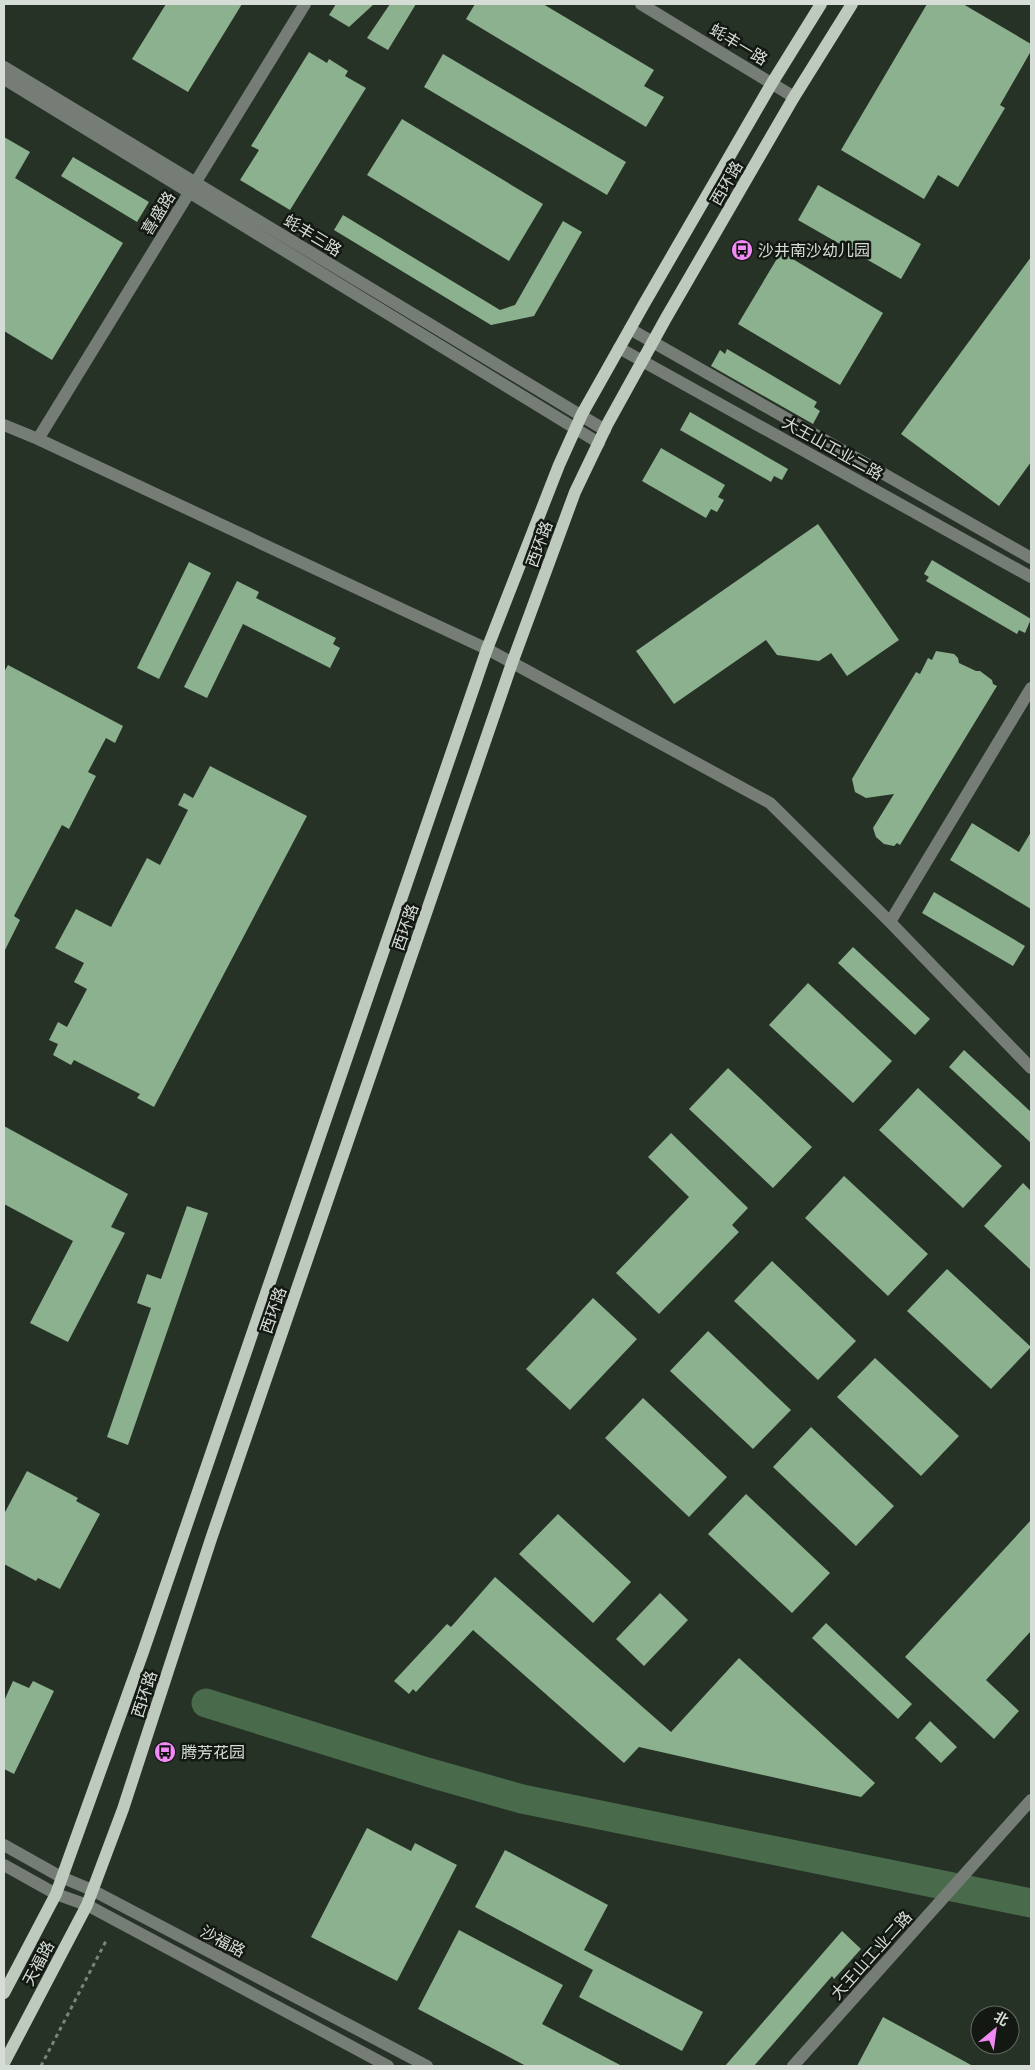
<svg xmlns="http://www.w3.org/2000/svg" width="1035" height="2070" font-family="'Sofia Sans Condensed','Noto Sans SC',sans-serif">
	<rect width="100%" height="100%" fill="#273227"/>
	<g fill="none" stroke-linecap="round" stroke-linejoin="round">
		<path stroke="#496b4b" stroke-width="29" d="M206,1703l221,69 95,27 509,104"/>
	</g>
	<path fill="#8cb18e" d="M166,4h76l-54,88 -56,-33z
		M336,4h38l-25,23 -20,-12z
		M390,4h26l-28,46 -21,-12z
		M475,4h68l111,66 -10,16 20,11 -18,30 -180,-108z
		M927,4h36l68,40v7l-31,54 5,3 -47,79 -20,-12 -14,24 -83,-49z
		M309,52l18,11 2,-4 19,12 -3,5 21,12 -76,122 -50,-30 19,-30 -8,-4z
		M443,54l183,108 -19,33 -183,-108z
		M402,119l141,85 -34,57 -142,-86z
		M4,137l26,15 -15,26 108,65 -71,117 -48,-29z
		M73,157l76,45 -12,20 -76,-46z
		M818,185l103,59 -20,35 -103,-59z
		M343,215l157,95 15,-5 48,-84 19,11 -48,84 -43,9 -157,-95z
		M781,252l102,61 -43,72 -102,-61z
		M1031,257v205l-32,44 -98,-72z
		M727,349l90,53 -3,5 6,4 -7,13 -102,-58 9,-16 5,4z
		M690,412l98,57 -6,11 -8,-4 -3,6 -91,-52z
		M661,448l64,37 -7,12 6,3 -7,12 -6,-3 -5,9 -64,-37z
		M818,524l81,116 -52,36 -16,-23 -12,8 -42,-6 -11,-15 -92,64 -38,-53z
		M932,560l99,59 -6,14 -6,-3 -2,4 -91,-53 3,-4 -5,-3z
		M189,562l22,11 -52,106 -22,-11z
		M237,581l22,11 -3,6 80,40 -3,6 7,4 -10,20 -87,-44 -36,74 -23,-11z
		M936,651l18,3 4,4 1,5 17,8h4l12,9 1,4 4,2 -97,159 -3,-2 -3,3 -10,-2 -8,-7 -3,-9 21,-34 -28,4 -11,-6 -3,-13 64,-107 4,2 8,-16 4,2z
		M8,665l115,61 -8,17 -9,-5 -18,34 8,4 -27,53 -7,-4 -48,91 6,4 -16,32v-280z
		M210,766l97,50 -153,291 -17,-9 3,-4 -66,-34 -3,5 -18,-10 5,-11 -9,-4 9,-18 9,5 20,-38 -13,-7 10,-19 -29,-15 21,-39 35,18 36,-69 13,7 28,-55 -10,-5 6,-12 9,5z
		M972,823l47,29 12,-20v77l-81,-49z
		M934,892l91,54 -12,20 -91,-53z
		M853,947l77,72 -15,16 -77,-72z
		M808,983l84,78 -39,42 -84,-78z
		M964,1050l67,62v31l-82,-76z
		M728,1068l84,79 -39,41 -84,-79z
		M918,1088l84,78 -39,42 -84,-78z
		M4,1126l124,68 -17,33 14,6 -57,109 -38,-19 43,-82 -69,-37z
		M671,1133l77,75 -16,17 7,7 -80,82 -43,-41 73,-76 -41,-40z
		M844,1176l84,78 -40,42 -83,-78z
		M1023,1183l8,8v79l-47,-44z
		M187,1206l21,7 -80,232 -21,-8 44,-129 -14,-5 10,-29 14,5z
		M772,1261l84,80 -38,39 -84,-79z
		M947,1269l84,78 -40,42 -84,-78z
		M593,1298l44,41 -67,71 -44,-41z
		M708,1331l83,79 -38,39 -83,-78z
		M875,1358l84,78 -38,40 -84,-79z
		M643,1398l84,79 -38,40 -84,-79z
		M811,1427l83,79 -38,40 -83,-79z
		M27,1471l51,27 -2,3 24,13 -40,75 -22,-11 -2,3 -32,-17v-50z
		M746,1494l84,79 -38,40 -84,-79z
		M558,1514l73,68 -38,41 -74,-69z
		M1031,1520v111l-45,49 33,31 -25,28 -89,-82z
		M495,1577l176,155 68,-74 136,125 -14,14 -222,-50 -15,16 -151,-133 -57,62 -3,-3 -4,5 -15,-13 53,-57 4,3z
		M660,1593l28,27 -44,46 -28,-27z
		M826,1623l86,81 -14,15 -86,-81z
		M13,1681l16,7 4,-7 21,10 -40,83 -10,-5v-68z
		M930,1721l27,26 -16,16 -26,-25z
		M367,1828l44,23 4,-8 42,22 -60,116 -86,-44z
		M505,1850l103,55 -24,45 119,62 -21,39 -103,-54 14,-27 -118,-63z
		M459,1930l104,55 -21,39 80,42h-96l-108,-57z
		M842,1931l19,18 -27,30 -2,-3 -78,90h-29z
		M883,2017l90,49h-116z"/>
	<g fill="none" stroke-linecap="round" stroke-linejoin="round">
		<path stroke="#7b847b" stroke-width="3" stroke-dasharray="4 4" stroke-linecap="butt" d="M41,2066l66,-127"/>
		<path stroke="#767c76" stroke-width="12" d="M641,4l153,93
			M4,67l601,363
			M4,79l595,364
			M630,329l401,229
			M619,348l412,229
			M4,425l34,14 449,210 283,154 120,119 141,146
			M38,439l267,-435
			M890,922l141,-234
			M4,1845l57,32 31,13 335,176
			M4,1865l52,29 31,11 301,161
			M793,2066l238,-266"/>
		<path stroke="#becabe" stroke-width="12" d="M4,1993l52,-99 87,-242 344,-1003 72,-184 23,-51 62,-110 128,-221 49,-79
			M4,2063l83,-158 36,-96 88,-270 301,-876 63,-171 33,-69 58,-105 128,-221 58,-93"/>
	</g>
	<defs>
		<g id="bus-disc" transform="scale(1.125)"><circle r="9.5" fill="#f18af4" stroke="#131813"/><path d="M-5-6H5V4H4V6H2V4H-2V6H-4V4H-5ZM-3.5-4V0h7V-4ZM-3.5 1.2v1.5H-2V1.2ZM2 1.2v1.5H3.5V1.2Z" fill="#111"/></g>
	</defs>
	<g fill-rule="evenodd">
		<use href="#bus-disc" x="742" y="250"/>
		<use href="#bus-disc" x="165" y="1752"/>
	</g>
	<g text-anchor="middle" stroke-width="5" stroke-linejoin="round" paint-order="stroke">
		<g font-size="16" fill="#d6ddd6" stroke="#131813">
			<text transform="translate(739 44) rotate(31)" y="6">蚝丰一路</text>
			<text transform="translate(726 183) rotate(-60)" y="6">西环路</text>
			<text transform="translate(158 213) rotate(-58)" y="6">喜盛路</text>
			<text transform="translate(313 235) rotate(31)" y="6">蚝丰三路</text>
			<text transform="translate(833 448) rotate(29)" y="6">大王山工业二路</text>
			<text transform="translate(539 544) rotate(-70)" y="6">西环路</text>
			<text transform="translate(405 927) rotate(-71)" y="6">西环路</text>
			<text transform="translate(273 1310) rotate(-71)" y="6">西环路</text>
			<text transform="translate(144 1694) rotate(-72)" y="6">西环路</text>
			<text transform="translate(223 1941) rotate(28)" y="6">沙福路</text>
			<text transform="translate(871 1955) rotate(-48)" y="6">大王山工业二路</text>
			<text transform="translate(38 1963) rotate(-62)" y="6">天福路</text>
		</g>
		<g font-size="16" fill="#d6ddd6" stroke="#131813" text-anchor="start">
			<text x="758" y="256">沙井南沙幼儿园</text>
			<text x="181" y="1758">腾芳花园</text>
		</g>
	</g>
	<rect width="1035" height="2070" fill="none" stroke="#d6ddd6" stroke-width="10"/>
	<g transform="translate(995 2030) rotate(29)"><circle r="24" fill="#131813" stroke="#616761"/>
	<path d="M0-4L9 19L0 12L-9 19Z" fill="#f18af4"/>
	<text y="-8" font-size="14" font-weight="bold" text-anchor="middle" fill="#d6ddd6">北</text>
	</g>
</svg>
